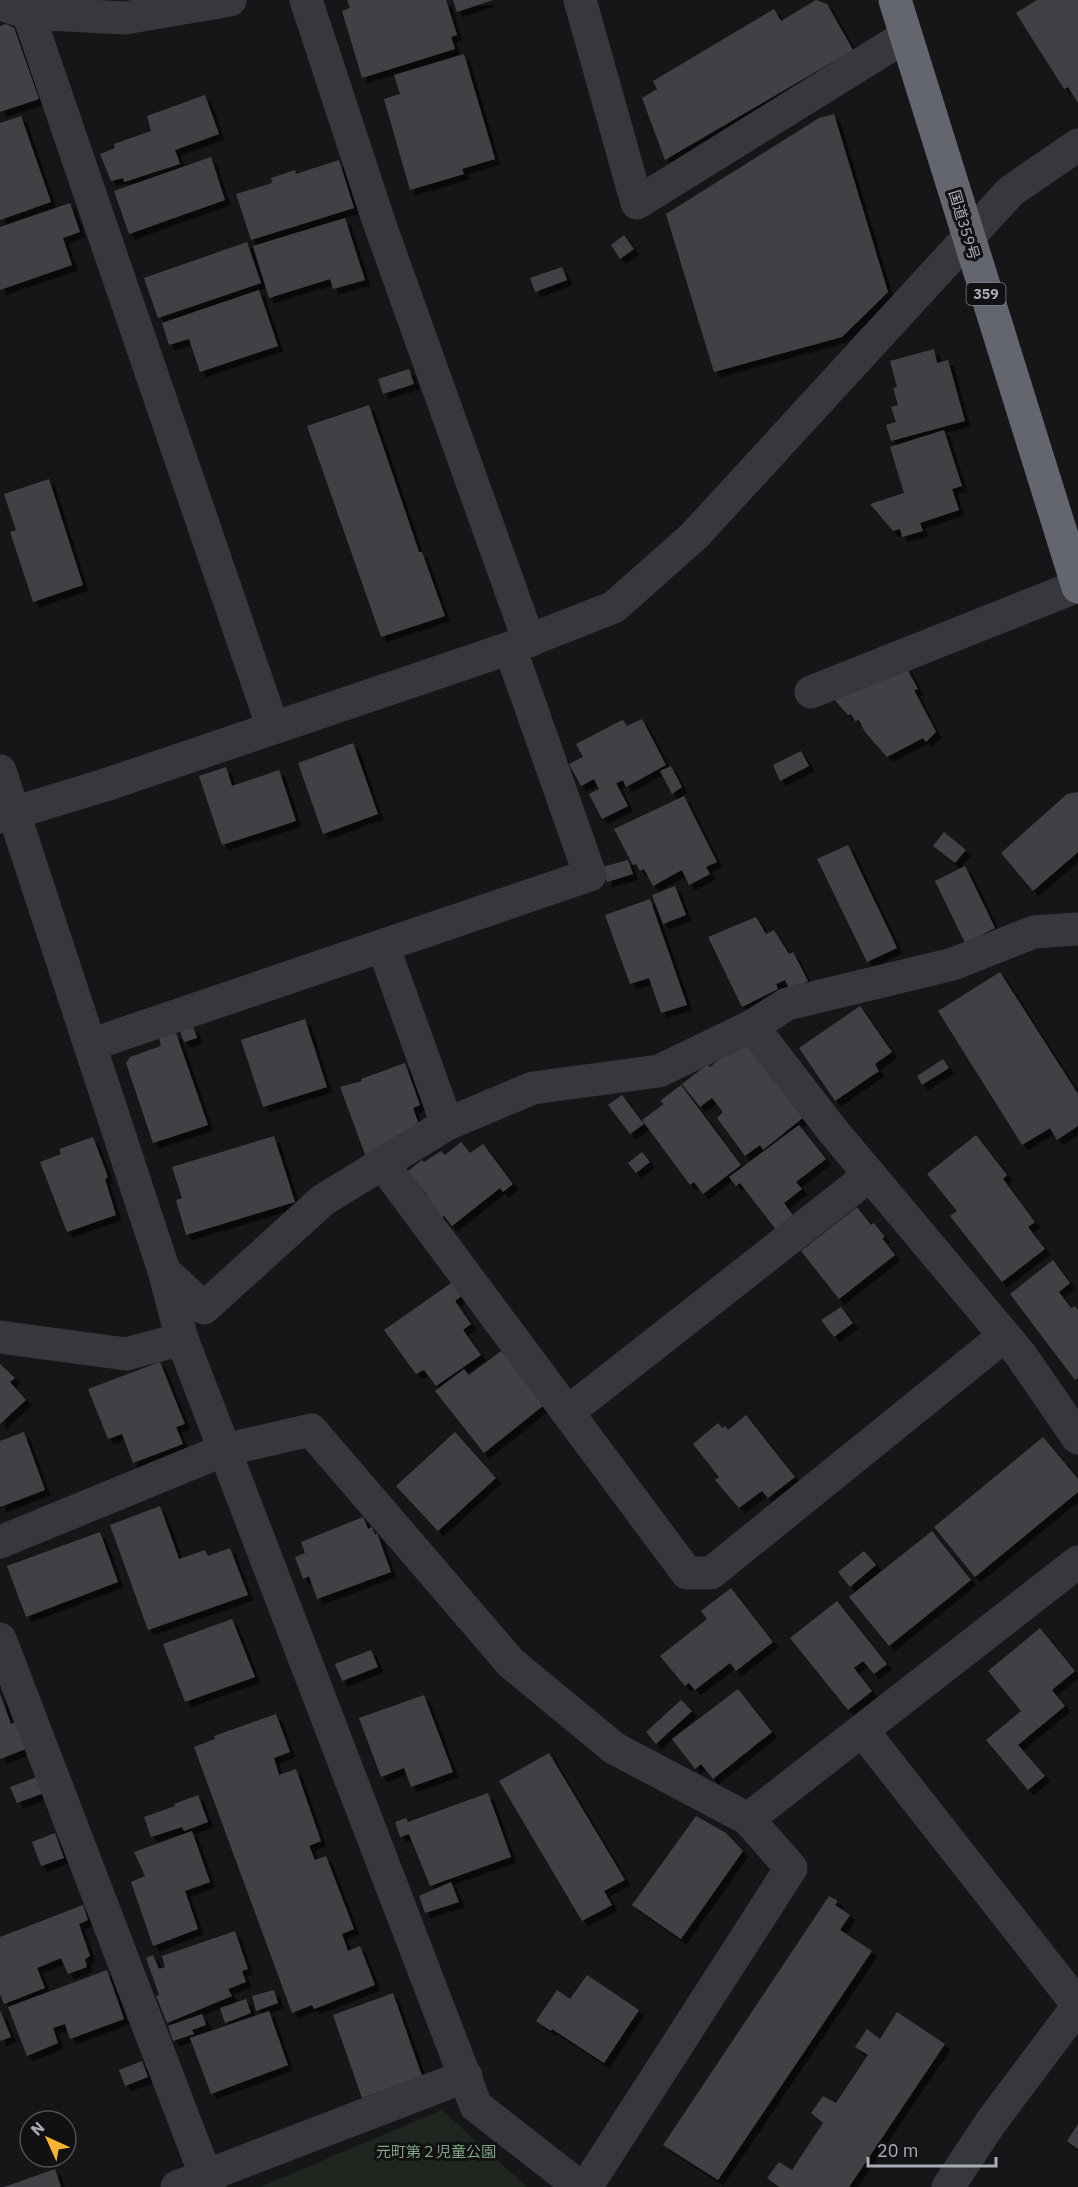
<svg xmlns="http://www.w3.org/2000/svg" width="1078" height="2187" font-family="'IBM Plex Sans','Noto Sans JP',sans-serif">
	<defs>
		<filter id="shadow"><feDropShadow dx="5.5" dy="5.5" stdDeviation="0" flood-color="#0009"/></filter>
	</defs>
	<rect width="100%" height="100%" fill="#161618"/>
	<path fill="#1e261f" d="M442,2110l85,77h-267z"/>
	<path fill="#404145" filter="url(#shadow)" d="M347,0h99l11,35 -6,2 4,12 -93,29 -20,-67 8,-3z
		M453,0h40l-36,12z
		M816,0l11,4 26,46 -188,110 -23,-62 15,-9 -4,-8 121,-72 7,12z
		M1037,0h41v103l-10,-16 -4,2 -48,-76z
		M6,24l8,4 3,8 22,63 -39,13v-86z
		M464,54l31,105 -33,10 2,5 -54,16 -26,-91 16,-5 -6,-19z
		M205,95l14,39 -44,16 5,14 -56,18 -1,-4 -12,3 -11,-27 15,-6 -1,-4 37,-13 -4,-15z
		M834,114l54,178 -46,45 -128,35 -48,-158 153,-96z
		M21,116l30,86 -51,18v-97z
		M211,157l14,43 -96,34 -15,-43z
		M339,160l15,48 -103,32 -15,-46 36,-11 -1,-5 24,-8 1,4z
		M70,203l10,29 -17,6 9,27 -72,25v-63z
		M345,218l20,62 -32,9 -3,-10 -61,19 -16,-52z
		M624,235l10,14 -14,10 -9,-14z
		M247,242l14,41 -103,35 -14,-40z
		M562,267l5,13 -32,12 -5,-14z
		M259,290l19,56 -78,26 -11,-33 -20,6 -7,-22z
		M934,349l3,14 11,-3 17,61 -74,20 -5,-16 10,-3 -5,-15 7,-2 -5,-17 4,-1 -7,-26z
		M409,369l5,15 -31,10 -5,-15z
		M369,405l50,147h3l23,64 -64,21 -74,-211z
		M944,430l18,56 -10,3 7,21 -39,13 3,8 -21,6 -2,-8 -7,2 -23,-27 34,-11 -14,-46z
		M49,479l34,106 -50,17 -23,-70 6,-2 -12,-36z
		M906,667l12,22 -4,1 22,42 -10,10 -3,-4 -36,19 -22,-25 -6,-12 -4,1 -4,-7 -3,1 -16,-18z
		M642,719l24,46 -40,22 -3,-7 -7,3 12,23 -26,13 -13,-25 10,-5 -5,-10 -13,7 -12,-22 14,-7 -7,-13 44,-23 3,-1 4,6z
		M353,743l25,71 -55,20 -25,-71z
		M801,751l8,15 -29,15 -7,-16z
		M671,766l11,21 -10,7 -12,-23z
		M226,767l6,19 47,-16 17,51 -74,24 -23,-69z
		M1078,792v60l-45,39 -32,-38 66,-59z
		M684,796l33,66 -11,5 4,7 -21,11 -7,-15 -29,16 -9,-17 -4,2 -4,-7 -3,1 -19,-36z
		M944,832l22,18 -11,13 -22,-17z
		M848,845l49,103 -30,14 -50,-103z
		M628,860l5,14 -26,8 -5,-15z
		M965,866l30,62 -30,15 -30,-62z
		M675,886l11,29 -23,9 -11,-29z
		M650,899l37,106 -26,8 -12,-35 -19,6 -25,-69z
		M756,917l10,17 8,-4 15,24 4,-2 15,29 -18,9 -5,-10 -9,4 2,5 -36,18 -34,-70z
		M1000,972l78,122v32l-21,14 -7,-12 -28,17 -84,-134z
		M860,1006l32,46 -17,12 4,7 -44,30 -36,-53z
		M305,1019l22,68 -64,20 -22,-67z
		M193,1026l4,12 -13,4 -4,-11z
		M176,1033l32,92 -55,18 -27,-80 4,-6 31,-11 -2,-8z
		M741,1042l8,1 56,73 -42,34 -3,-5 -15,11 -28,-38 6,-6 -11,-14 -12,9 -18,-23 25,-19 3,2z
		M943,1059l6,9 -27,17 -5,-9z
		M405,1063l15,42 -7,3 6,17 -53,32 -26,-70 22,-6 -1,-2z
		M681,1085l60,80 -38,29 -9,-12 -4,3 -48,-65 22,-16 -4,-3z
		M622,1095l22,29 -14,10 -22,-29z
		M799,1125l27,34 -30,23 6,7 -18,14 11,15 -18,13 -37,-48 -4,3 -7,-9z
		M976,1135l31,40 -4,4 32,43 -7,5 17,22 -43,33 -52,-66 7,-5 -30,-37z
		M274,1136l21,66 -109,33 -10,-35 6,-2 -10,-31z
		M93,1137l15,40 -3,2 11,36 -49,17 -27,-70 21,-8 -2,-5z
		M461,1142l9,11 13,-9 30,40 -10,8 -3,-4 -48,38 -8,-10 -4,2 -16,-21 3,-2 -19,-24 14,-11 2,2 17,-11 4,4z
		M642,1152l8,10 -14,11 -8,-10z
		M857,1207l14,18 3,-2 11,14 -3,1 13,17 -56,44 -38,-48z
		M1053,1260l17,23 -11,9 12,16 4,-2 3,4v68l-3,2 -65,-86z
		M454,1281l9,14 -8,6 16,23 -8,6 18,25 -45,31 -12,-16 -8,4 -32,-44z
		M841,1307l12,16 -19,14 -13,-17z
		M501,1351l43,54 -60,48 -49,-62 29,-22 5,6z
		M160,1362l25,62 -9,3 7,17 -50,19 -11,-29 -14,5 -20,-50z
		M0,1364l15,14 -5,4 16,18 -26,24z
		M746,1415l49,62 -27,21 -6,-7 -23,17 -24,-28 4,-3 -26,-33 25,-21 4,5 3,-2 3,4z
		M24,1432l21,58 -45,17v-66z
		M455,1432l41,46 -58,53 -42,-45z
		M1043,1437l35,42v13l-103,85 -41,-50z
		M160,1506l19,53 26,-9 3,6 22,-8 18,47 -100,35 -38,-105z
		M363,1517l5,12 4,-2 3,8 2,-2 14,39 -74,27 -8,-23 -6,3 -8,-22 10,-4 -4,-11z
		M932,1531l39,49 -82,66 -40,-49z
		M100,1532l18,50 -92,35 -19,-51z
		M864,1551l12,14 -26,22 -12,-15z
		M731,1588l42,54 -37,29 -6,-8 -35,27 -6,-7 -4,3 -25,-30 47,-37 -6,-8z
		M837,1601l50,63 -13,10 -11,-13 -9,7 18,23 -24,19 -58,-72z
		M232,1619l23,58 -70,25 -22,-58z
		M1040,1628l35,43 -23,19 13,16 -47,39 27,31 -17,14 -42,-50 35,-29 -33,-40z
		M371,1650l7,17 -36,14 -7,-17z
		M738,1689l34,43 -59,47 -12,-15 -6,5 -23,-30z
		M0,1694l11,30 5,-2 10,27 -26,10z
		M424,1695l29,77 -42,15 -7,-19 -23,9 -22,-59z
		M681,1700l11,11 -36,33 -10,-12z
		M276,1714l14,38 -16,6 5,17 17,-6 25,72 -12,5 6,14 11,-4 28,73 -12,5 6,17 12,-5 15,39 -61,24 -2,-4 -20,8 -98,-266 21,-8 -1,-3z
		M549,1753l76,127 -21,11 8,14 -30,16 -83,-140z
		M37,1777l7,16 -27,10 -7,-16z
		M488,1793l23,64 -81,29 -21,-52 -9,3 -5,-15 11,-4 2,4z
		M198,1795l10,27 -24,9 -2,-4 -31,10 -7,-20 31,-11 -1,-2z
		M696,1816l30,17 17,18 -62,88 -49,-34z
		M192,1831l18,51 -25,9 13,38 -45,17 -22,-64 14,-6 -11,-24z
		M55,1833l9,25 -23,8 -9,-24z
		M451,1882l8,20 -34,11 -6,-17z
		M829,1896l9,5 -3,4 15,10 -10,15 32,21 -154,229 -55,-35z
		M83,1905l5,15 -9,4 11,32 -5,3 2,8 -19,7 -7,-16 -24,10 8,20 -41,16 -4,-10v-57z
		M235,1931l13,38 -6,2 4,11 -18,7 4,7 -65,27 -11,-27 3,-1 -13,-37 7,-3 6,14 6,-2 -3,-11z
		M107,1970l17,49 -54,20 -5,-15 -12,4 5,15 -31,13 -19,-49z
		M587,1975l52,35 -35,53 -52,-34 -1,2 -15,-10 21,-31 13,9z
		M274,1990l4,13 -22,8 -4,-15z
		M393,1993l29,83 -60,22 -29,-83z
		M246,1999l5,14 -26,10 -5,-15z
		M0,2010l11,27 -11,4z
		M269,2011l19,54 -77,29 -21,-56z
		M897,2012l48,32 -96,143h-70l-12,-9 12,-16 13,8 31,-47 -12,-10 12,-17 13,7 32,-48 -13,-8 12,-18 13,10z
		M202,2014l4,11 -14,5 2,4 -21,7 -5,-15z
		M142,2061l6,16 -23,9 -6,-16z
		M1078,2124v25l-11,-8z
		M55,2169l6,18h-57z"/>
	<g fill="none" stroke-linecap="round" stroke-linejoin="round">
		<path stroke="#37383d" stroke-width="33" d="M306,0l74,225 149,416
			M580,0l57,203 269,-167
			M0,4l28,9 97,5 105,-18
			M28,13l245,715
			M811,692l267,-106
			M0,771l164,500 18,68 294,767 104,81
			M0,817l105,-32 405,-137 104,-41 80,-71 317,-345 67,-46
			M383,946l64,178
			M752,1026l81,105 187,223 58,84
			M90,1045l500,-170 -80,-227
			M382,1163l305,410h24l293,-237
			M164,1271l40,37 119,-108 124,-76 86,-36 126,-17 93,-45 35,-22 166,-40 81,-32 44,-3
			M0,1337l126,17 56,-15
			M568,1412l302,-237
			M0,1542l224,-92 87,-20 200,233 103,85 134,71 43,49 -205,319
			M0,1639l210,548
			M862,1730l216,275
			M748,1819l330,-257
			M177,2187l289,-111
			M948,2187l43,-65 87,-116"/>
		<path stroke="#63666e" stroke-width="33" d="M895,0l183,587"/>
	</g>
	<g text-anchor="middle" stroke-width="6" stroke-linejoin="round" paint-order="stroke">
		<rect fill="#111113" stroke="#7b7e86" stroke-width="1.5" x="966.5" y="283" width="39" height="22" rx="4.5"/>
		<g font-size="14" font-weight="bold" fill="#a8adb8">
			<text x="986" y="299">359</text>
		</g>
		<g font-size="15" fill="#a8adb8" stroke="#111113">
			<text transform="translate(964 225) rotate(73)" y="5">国道359号</text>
		</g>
		<g font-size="15" fill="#7ea481" stroke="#111113">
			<text x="436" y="2157">元町第２児童公園</text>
		</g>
	</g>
	<g transform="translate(48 2139) rotate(315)"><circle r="28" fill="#111113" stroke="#4d4f55" stroke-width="1.5"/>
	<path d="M0-4.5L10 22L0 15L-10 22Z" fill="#f6b430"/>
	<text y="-9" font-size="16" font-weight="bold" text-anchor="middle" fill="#a8adb8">N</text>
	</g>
	<path d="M868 2157v9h128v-9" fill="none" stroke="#a8adb8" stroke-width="3"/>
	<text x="877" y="2157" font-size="18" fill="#a8adb8" stroke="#111113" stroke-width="4.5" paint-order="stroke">20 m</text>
</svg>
